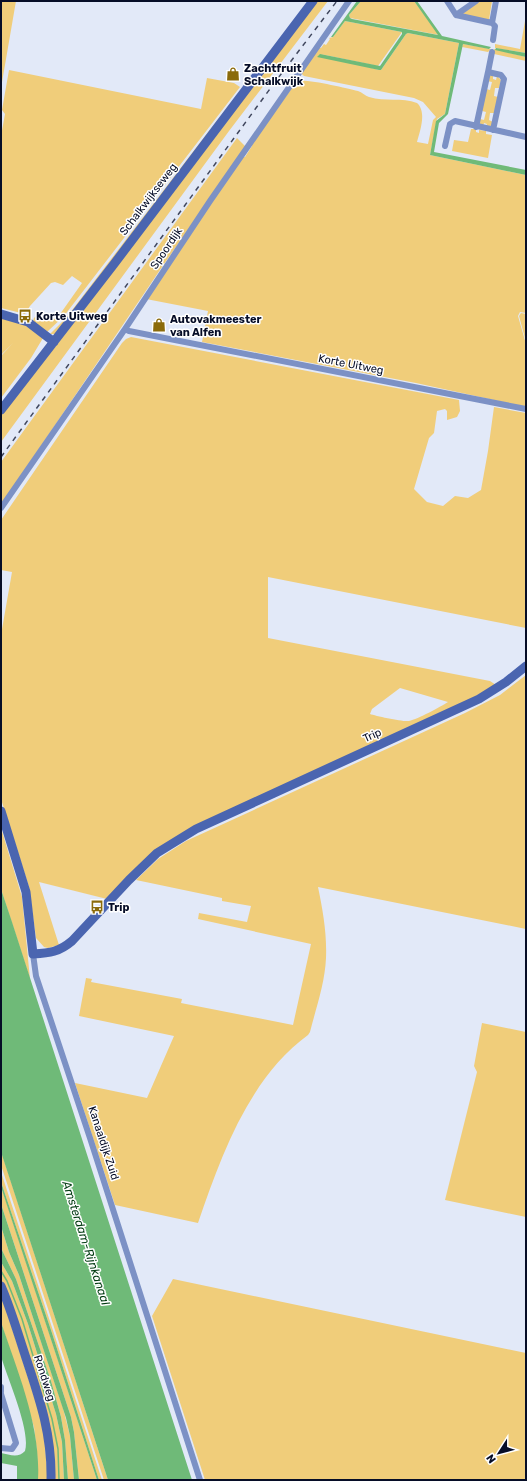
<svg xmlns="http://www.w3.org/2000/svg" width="527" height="1481" font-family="Rubik,sans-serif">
	<rect width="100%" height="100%" fill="#e2e9f8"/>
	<path fill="#f0cd7a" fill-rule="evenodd" d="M1,1h15l-15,87z
		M316,1h12l-99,130 -228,311v-27z
		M361,1h53l25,34 -89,-17 -1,-3z
		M480,1h12l-3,19 -27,-6z
		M345,21l57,11 -24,34 -58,-12 59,16h2l25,-36 2,-1 51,10 -14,71 -8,5 -7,36 96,20v138l-6,-1 -2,4 8,28v63l-110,-24 -214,-41 6,-31 -62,-12 96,-142h3l7,-11v-3l45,-62c13,-2 48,7 61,10 4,1 7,5 11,6 16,5 33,0 48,6 10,9 3,28 0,39l11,2 5,-24 3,-3 -13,-15 -9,-4 -110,-22 -3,-3 18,-25h2l3,-4 2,1 4,-6 -1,-1 4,-1z
		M525,21l1,32 -31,-5v-4l25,5z
		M463,44l28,5 -3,3 -26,-5z
		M494,49l32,8v4l-32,-7z
		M9,70l192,39 6,-31 27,5 6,4 -176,229 -17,16 -14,-11 1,-3 3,-3 15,5 6,-3 24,-34 -10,-7 -9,9 -8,-3 -4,1 -21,23 -5,8 -24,-6v-172l4,-22 -3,-4z
		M491,75l2,1v3l3,1 1,-4 4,4 -2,8h-4l-1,8 4,1 -4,16h-4l-1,7 4,2 -2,4 -5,1 1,-3 -3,-1 -1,3 -4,-3 1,-4 4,1 2,-8 -4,-1 4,-22 4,1 2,-8 -5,-1 2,-5z
		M241,89l-120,160 -66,85h-5l16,-16z
		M471,129h5v3l3,1v-3l7,1v3l6,1 -4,23 -36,-7 2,-11 14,2z
		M237,138l9,9 -84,120 -161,238v-43z
		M521,313l5,1v28l-7,-26z
		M1,315l21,7 21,16 -12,20 -30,40v-42l12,-13 -12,12z
		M131,337l328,63 1,11 -3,6 -10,3v-9l-2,-2 -8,2 -3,22 -5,5 -15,51 13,13 16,4 12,-10 13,2 13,-8 7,-39 6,-44 32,6v215l-258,-51v61l222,43 6,4 -13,8 -294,137 -82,69 -68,-17 20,63 -11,3 -4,-1 -8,-9 -7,-51 -28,-88v-164l11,-63 -11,-2v-50l121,-177 4,-4zM400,688l48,14c-8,5 -30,17 -39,19 -6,1 -33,-5 -39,-7l2,-5z
		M526,675v254l-208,-42c5,24 9,47 8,71 -1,25 -10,50 -16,74l-2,3c-59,43 -87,121 -110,188l-83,-18 -40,-122 72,15 27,-62 -95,-20 7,-38 6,1 -1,3 91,17 -1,4 112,22 18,-81 -113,-25 1,-6 48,9 4,-16 -29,-5v-3l-86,-18 22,-21 28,-18 279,-128 35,-18z
		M1,828l21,69 8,82 -29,-90z
		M482,1023l44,9v185l-81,-17 32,-128 -3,-6z
		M1,1151l107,329h-4l-103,-315z
		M1,1172l101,308h-3l-47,-147 -51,-151z
		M1,1187l6,17 90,276h-18l-5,-48 -3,-15 -70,-213z
		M1,1226l8,26 10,23 44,133 7,28 4,44h-6l-3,-40 -4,-23 -10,-36 -35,-102 -15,-31z
		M1,1262l11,19 16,43 28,90 6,28 2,38h-9l-2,-28 -52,-169z
		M173,1279l353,74v127h-321l-53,-164z
		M1,1294l42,130 5,56h-10l-1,-28 -3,-25 -33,-105z"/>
	<path fill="#6fba78" d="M357,1h4l-12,14 1,3 2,1 86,16 -24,-34h3l25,35 49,11 -2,2 -26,-5 -15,70 -9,9 -5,29 92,18v5l-96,-20 6,-34 9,-7 14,-71 -51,-10 -2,1 -25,36h-2l-62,-13 3,-3 60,12 22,-32v-2l-57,-11 -12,16h-2z
		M496,48l30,5v4l-31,-7z
		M1,889l11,33 180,558h-84l-106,-325 -1,-4z
		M1,1182l51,151 47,147h-2l-96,-293z
		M1,1204l70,213 3,15 5,48h-5l-4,-44 -4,-18 -47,-143 -10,-23 -8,-26z
		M1,1248l15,31 35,102 10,36 4,23 3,40h-4l-2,-38 -6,-28 -28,-90 -16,-43 -11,-19z
		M1,1322c17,51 40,104 37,158h-21v-14l-16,-3v-10c9,2 18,5 24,-2 6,-21 -18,-73 -24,-95 -1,-11 0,-23 0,-34z"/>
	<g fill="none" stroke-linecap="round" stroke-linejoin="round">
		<path stroke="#6fba78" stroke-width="1.5" d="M1,1271l6,10 15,38 30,100 6,30 1,31"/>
		<path stroke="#7c91c5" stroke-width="6" d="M447,1l9,14 36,8 4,-22
			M456,15l20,-14
			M492,23l3,3 -2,14
			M488,72l4,-20
			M476,127l12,-55 13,3 3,4 -11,51
			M445,146l5,-22 5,-3 71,16
			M125,329l4,2 397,78
			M1,508l124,-179 85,-128 139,-200
			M33,954l3,22 54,162 110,342
			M1,1387v5
			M1,1394l15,49 -4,6 -11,-1"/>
		<path stroke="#4a65b0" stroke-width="9" d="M1,314l27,8 26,20
			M1,410l113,-146 199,-263
			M1,811l25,81 7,62c17,-1 26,-2 39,-13l57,-61 28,-27 39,-24 283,-130 27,-17 20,-16
			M1,1286c10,23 17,48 25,72 14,42 26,77 25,122"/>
		<path stroke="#40475e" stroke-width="1.5" stroke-dasharray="5 5" stroke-linecap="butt" d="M1,457l274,-375 62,-81"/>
	</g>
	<defs>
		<g id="shop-bare" transform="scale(1.08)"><path d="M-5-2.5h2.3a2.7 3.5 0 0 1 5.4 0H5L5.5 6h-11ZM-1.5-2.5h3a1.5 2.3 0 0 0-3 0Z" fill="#8b6b0b" stroke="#fff" stroke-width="2.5" paint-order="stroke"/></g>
		<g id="bus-bare" transform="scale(1.08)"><path d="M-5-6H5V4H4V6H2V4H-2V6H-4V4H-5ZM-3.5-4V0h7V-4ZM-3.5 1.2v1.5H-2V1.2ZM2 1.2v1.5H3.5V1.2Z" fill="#8b6b0b" stroke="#fff" stroke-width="2.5" paint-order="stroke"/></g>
	</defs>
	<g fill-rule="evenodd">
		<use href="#shop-bare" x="233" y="74"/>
		<use href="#bus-bare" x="25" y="316"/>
		<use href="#shop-bare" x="159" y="325"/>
		<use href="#bus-bare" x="97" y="907"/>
	</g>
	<g text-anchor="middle" stroke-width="3" stroke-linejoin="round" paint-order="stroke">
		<g font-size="11" font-weight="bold" fill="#060d27" stroke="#fff" text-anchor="start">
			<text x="244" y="72">Zachtfruit<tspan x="244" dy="13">Schalkwijk</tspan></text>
			<text x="36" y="320">Korte Uitweg</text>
			<text x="170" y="323">Autovakmeester<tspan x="170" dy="13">van Alfen</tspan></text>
			<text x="108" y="911">Trip</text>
		</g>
		<g font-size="11" fill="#060d27" stroke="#fff">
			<text transform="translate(148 199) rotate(-53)" y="4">Schalkwijkseweg</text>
			<text transform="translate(166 248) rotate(-56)" y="4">Spoordijk</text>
			<text transform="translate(351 364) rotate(11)" y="4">Korte Uitweg</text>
			<text transform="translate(372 735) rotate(-25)" y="4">Trip</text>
			<text transform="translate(104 1143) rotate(72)" y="4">Kanaaldijk Zuid</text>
			<text transform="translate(45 1378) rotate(72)" y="4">Rondweg</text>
		</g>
		<g font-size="12" font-style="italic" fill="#023c12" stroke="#fff">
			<text transform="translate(86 1243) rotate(72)" y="4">Amsterdam-Rijnkanaal</text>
		</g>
	</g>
	<rect width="527" height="1481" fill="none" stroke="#060d27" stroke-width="4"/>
	<g transform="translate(499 1453) rotate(234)" stroke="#ffffff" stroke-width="3" paint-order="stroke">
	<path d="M0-3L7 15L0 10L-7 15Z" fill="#060d27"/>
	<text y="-6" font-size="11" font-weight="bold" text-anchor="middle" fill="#060d27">N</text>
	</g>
</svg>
